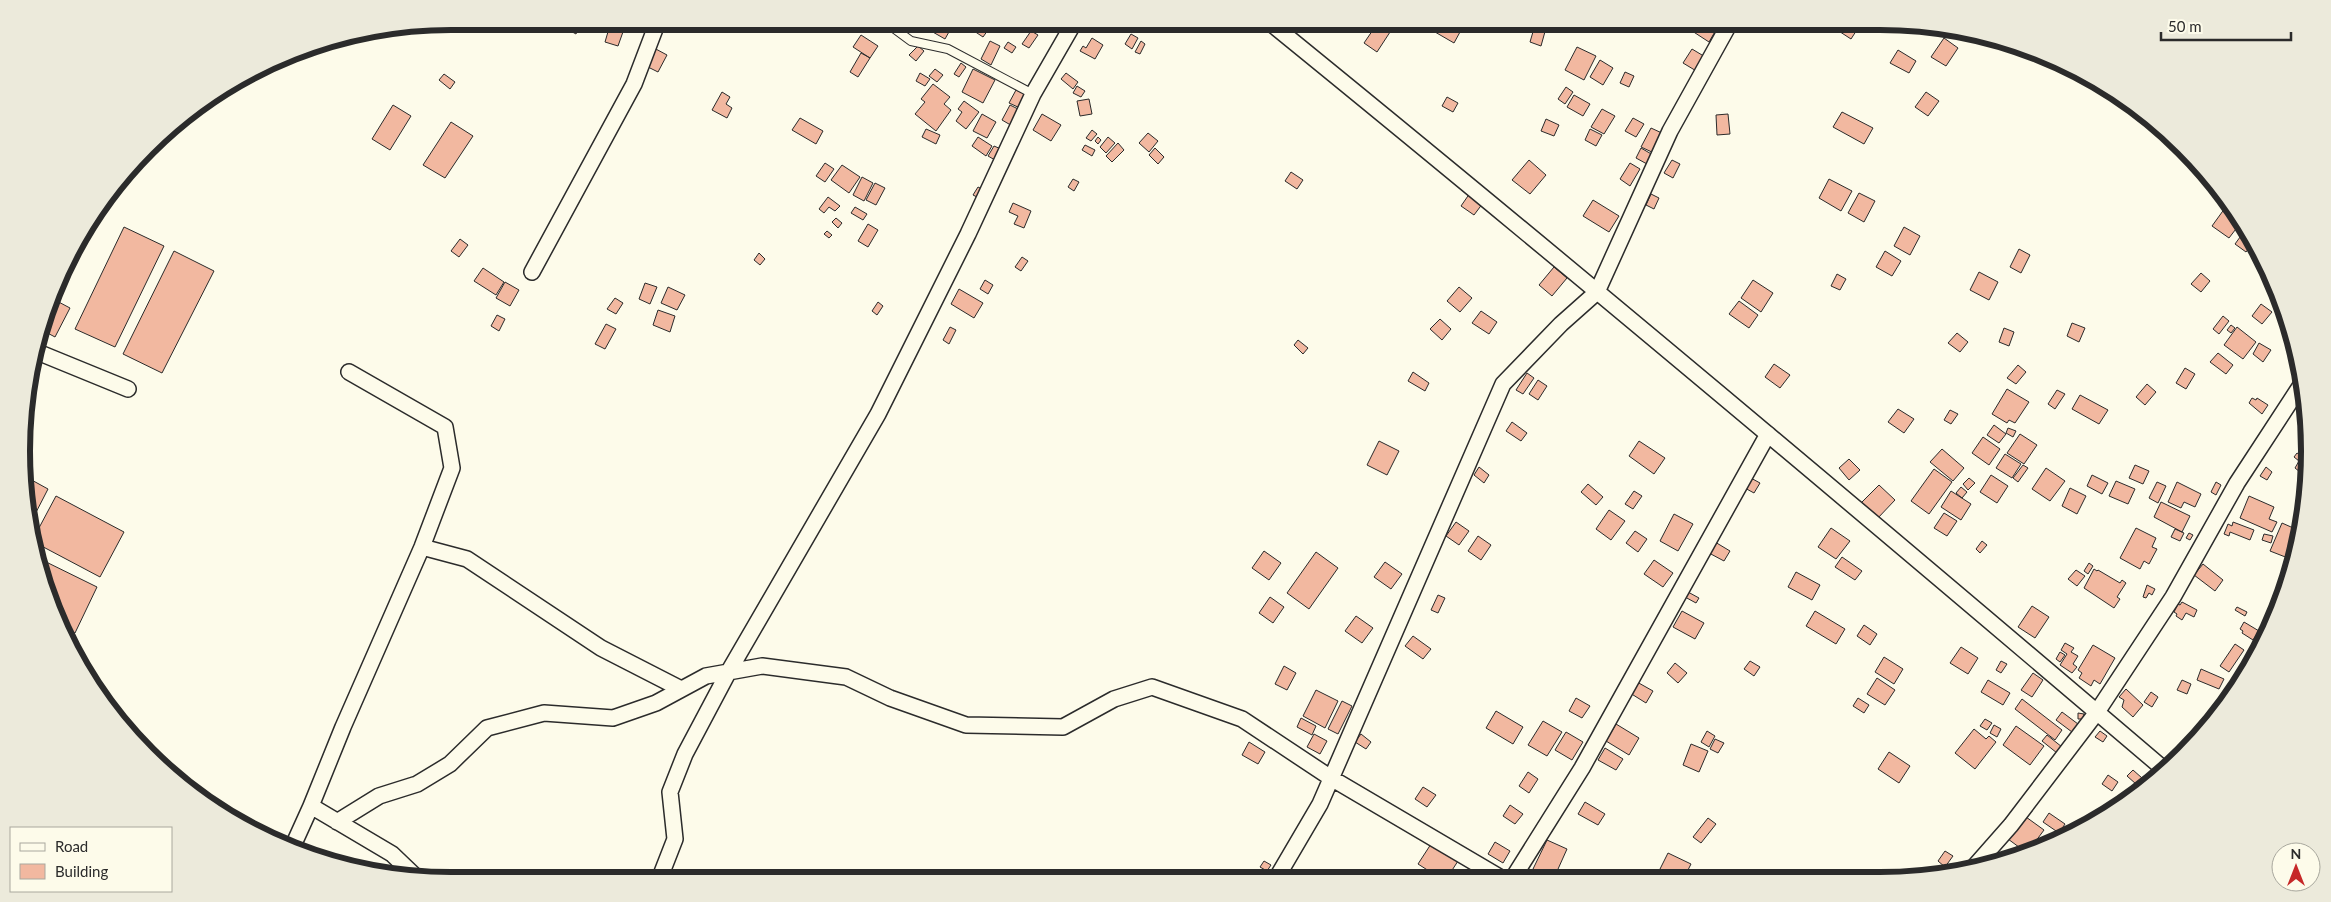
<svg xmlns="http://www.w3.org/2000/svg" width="2331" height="902" font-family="Lato,sans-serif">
	<rect width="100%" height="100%" fill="#fdfbea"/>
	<path fill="#f2b8a0" stroke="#2b2b2b" d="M569,21h13l-6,13 -11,-6z
		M631,21h14l-4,6z
		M936,21h19l-10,18 -14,-8z
		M1359,21h16l-6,8z
		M1379,21l13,8 -15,23 -13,-9z
		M1441,21h25l-12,22 -19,-11z
		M1594,21h24l-6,11z
		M1694,21h24l2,2 -11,19 -20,-13z
		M1834,21h28v1l-11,17 -20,-13z
		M978,24l10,6 -5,7 -9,-6z
		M610,25l14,4 -6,17 -13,-4z
		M1535,25l11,3 -5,18 -11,-4z
		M1031,31l7,4 -9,13 -7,-4z
		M1131,34l7,4 -6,11 -7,-5z
		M861,35l17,11 -8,12 -17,-11z
		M1092,38l11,7 -8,14 -15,-8 3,-5 3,2z
		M1944,38l14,10 -12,18 -15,-9z
		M990,41l10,5 -9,19 -10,-6z
		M1141,41l4,3 -5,10 -5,-2z
		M1008,42l8,5 -4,6 -8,-5z
		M918,46l6,5 -8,10 -7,-6z
		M1577,47l19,9 -12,24 -19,-10z
		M654,48l13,7 -9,17 -14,-7z
		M1692,49l15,9 -9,14 -15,-9z
		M1898,50l18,11 -7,12 -19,-10z
		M861,53l9,5 -12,19 -8,-5z
		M1600,60l13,8 -10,17 -13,-8z
		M961,63l5,4 -7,10 -5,-3z
		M935,69l8,6 -6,7 -8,-6z
		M973,69l22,11 -12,23 -21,-11z
		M1625,72l9,4 -5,11 -9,-4z
		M920,73l10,6 -5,7 -9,-5z
		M1066,73l12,9 -5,7 -12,-10z
		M444,74l11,8 -5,7 -11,-9z
		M933,84l17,13 -6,7 7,6 -15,21 -21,-17 10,-12 -4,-3z
		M1077,86l8,5 -4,6 -8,-4z
		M1566,87l7,5 -8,12 -7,-5z
		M1016,90l11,5 -7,13 -11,-5z
		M722,92l8,5 -4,7 6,4 -5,10 -15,-8z
		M1926,92l13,9 -11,15 -13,-9z
		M1574,95l16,9 -7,12 -16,-9z
		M1447,97l11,6 -5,9 -11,-6z
		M1089,99l3,15 -12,2 -3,-15z
		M964,101l15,11 -13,17 -10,-8 6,-9 -4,-3z
		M393,105l18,11 -21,34 -18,-11z
		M1010,105l12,6 -8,16 -12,-7z
		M1602,109l13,7 -11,18 -13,-7z
		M1842,112l31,16 -9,16 -31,-17z
		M982,114l14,8 -9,16 -14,-7z
		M1042,114l19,11 -10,16 -18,-11z
		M1728,114l2,20 -13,1 -1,-20z
		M800,118l23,13 -7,13 -24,-14z
		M1633,118l11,6 -8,13 -11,-6z
		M1546,119l13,6 -5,11 -13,-5z
		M451,122l22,14 -28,42 -22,-13z
		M1651,128l13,6 -10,19 -13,-6z
		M926,129l14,6 -4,9 -14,-7z
		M1590,129l12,6 -6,11 -11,-6z
		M1092,130l5,4 -6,7 -5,-3z
		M1148,133l10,8 -9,11 -10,-9z
		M978,137l14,9 -6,10 -14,-10z
		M1098,137l3,3 -3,4 -3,-3z
		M1108,137l7,6 -9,10 -6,-6z
		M1118,143l6,7 -12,12 -6,-6z
		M1085,145l10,5 -3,6 -10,-6z
		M994,146l7,3 -6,11 -7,-4z
		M1155,148l9,9 -6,7 -9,-9z
		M1641,148l12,7 -6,9 -11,-6z
		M1529,160l17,15 -16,19 -18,-14z
		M1672,160l8,4 -7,14 -9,-5z
		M825,163l9,6 -9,13 -9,-6z
		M1630,163l10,6 -10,17 -10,-7z
		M842,165l18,12 -11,16 -18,-13z
		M1291,172l12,8 -6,9 -12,-8z
		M862,177l11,6 -9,18 -11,-6z
		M1073,179l6,3 -5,9 -6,-4z
		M1829,179l23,12 -11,20 -22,-13z
		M875,183l10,5 -9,17 -10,-5z
		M978,187l6,3 -5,8 -6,-3z
		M1470,193l13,10 -9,12 -13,-9z
		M1859,193l16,8 -11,21 -16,-9z
		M1651,194l8,4 -5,11 -8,-4z
		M828,197l12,9 -5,5 -6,-4 -5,6 -5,-4z
		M1593,200l26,16 -10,16 -26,-16z
		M1013,203l18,8 -7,17 -10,-4 4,-8 -9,-4z
		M855,207l12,7 -4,6 -12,-7z
		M2225,208l17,13 -13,17 -17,-12z
		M836,218l6,5 -4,5 -6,-6z
		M868,224l10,6 -10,17 -10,-6z
		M124,227l40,19 -49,101 -40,-18z
		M1904,227l16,9 -10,19 -16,-9z
		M827,231l5,4 -3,3 -5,-4z
		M2243,233l11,9 -8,10 -11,-8z
		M460,239l8,6 -9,12 -8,-6z
		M2019,249l11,6 -9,18 -11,-6z
		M174,251l40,20 -52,102 -39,-19z
		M1885,251l16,10 -9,15 -16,-9z
		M759,253l6,6 -5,6 -6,-5z
		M1022,257l6,4 -7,10 -6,-4z
		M1554,267l13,11 -15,18 -13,-11z
		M483,268l21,14 -8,13 -22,-14z
		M1979,272l19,10 -9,18 -19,-10z
		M2201,273l9,8 -9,11 -10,-8z
		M1837,274l9,5 -6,11 -9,-4z
		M985,280l8,5 -5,9 -8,-5z
		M1753,280l20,13 -12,19 -20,-14z
		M505,282l14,8 -9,16 -14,-8z
		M645,283l12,4 -7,17 -11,-5z
		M668,287l17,8 -8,15 -16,-7z
		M1459,287l13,11 -12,14 -13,-11z
		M959,289l24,14 -9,15 -23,-14z
		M615,298l8,5 -7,11 -9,-5z
		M53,299l17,9 -15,29 -15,-8 3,-11z
		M1739,301l19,14 -9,13 -20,-14z
		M878,302l5,4 -6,9 -5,-4z
		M2261,304l11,8 -10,12 -10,-8z
		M658,310l17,6 -5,16 -17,-7z
		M1481,311l16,11 -8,12 -17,-11z
		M497,315l8,4 -6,12 -8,-5z
		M2223,316l6,5 -10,13 -6,-5z
		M1440,319l11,10 -9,11 -12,-11z
		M2072,323l13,5 -6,14 -12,-6z
		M606,324l10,5 -11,20 -10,-5z
		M2231,325l4,3 -4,5 -4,-3z
		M950,327l6,3 -7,14 -6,-4z
		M2237,327l19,15 -13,17 -19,-14z
		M2004,328l10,4 -5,14 -10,-4z
		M1957,333l11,9 -8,10 -12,-9z
		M1298,340l10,8 -5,6 -9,-9z
		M2259,343l12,7 -8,12 -10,-8z
		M2218,353l15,12 -7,9 -16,-12z
		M1774,364l16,11 -10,13 -15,-11z
		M2018,365l8,7 -10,12 -9,-6z
		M2185,368l10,6 -9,15 -10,-6z
		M1413,372l16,11 -4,8 -17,-10z
		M1527,373l7,5 -11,16 -7,-4z
		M1538,380l9,6 -9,14 -9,-6z
		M2147,384l9,8 -11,13 -9,-8z
		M2007,389l22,13 -14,21 -6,-3 -2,3 -15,-9z
		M2057,390l8,4 -10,15 -7,-5z
		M2080,395l28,15 -9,14 -27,-15z
		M2252,398l4,2 1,-2 11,7 -6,9 -13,-11z
		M1898,409l16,10 -10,14 -16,-11z
		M1950,410l8,4 -7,10 -7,-4z
		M2306,421l1,1v13l-7,-7z
		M1512,422l15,11 -6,8 -15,-10z
		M1994,425l12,9 -7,9 -12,-8z
		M2008,428l8,3 -3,6 -7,-4z
		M2020,434l17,11 -13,19 -17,-11z
		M1983,437l17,12 -11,16 -17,-12z
		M1379,441l20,10 -12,24 -20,-10z
		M1639,441l26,17 -11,16 -25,-18z
		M1942,449l22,19 -11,13 -23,-19z
		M2297,453l11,7 -8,12 -5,-4 4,-7 -5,-4z
		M2005,454l16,10 -9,14 -16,-10z
		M1849,459l11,11 -11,10 -10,-12z
		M2023,465l5,3 -10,14 -5,-4z
		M2135,465l14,6 -6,13 -14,-6z
		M1479,467l10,8 -5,8 -10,-8z
		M2266,467l6,5 -5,8 -7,-4z
		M2046,468l19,13 -15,20 -18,-12z
		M1934,469l18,13 -23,32 -18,-13z
		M1991,475l17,11 -11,17 -17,-11z
		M2092,475l16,8 -6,11 -15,-8z
		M1749,477l11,6 -6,10 -11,-6z
		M28,478l20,11 -19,37z
		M1969,478l6,5 -7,7 -5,-6z
		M2116,481l19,8 -7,15 -19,-8z
		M2157,482l9,4 -8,17 -9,-5z
		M2177,482l24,12 -6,13 -11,-5 -3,6 -13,-6z
		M2216,482l5,3 -5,10 -5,-3z
		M1588,484l15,13 -7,8 -15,-13z
		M1879,485l16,15 -18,19 -17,-15z
		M1961,487l6,5 -5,6 -6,-5z
		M2070,488l16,8 -9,18 -15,-8z
		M1634,491l8,5 -9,13 -8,-5z
		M1951,491l20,13 -10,16 -20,-13z
		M56,496l68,36 -24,45 -68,-36z
		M2249,496l25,11 -5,12 8,3 -5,10 -32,-14z
		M2161,502l29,14 -8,16 -28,-15z
		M1609,510l16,11 -14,19 -15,-11z
		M1944,513l13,8 -10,15 -13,-8z
		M1674,514l19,10 -15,27 -18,-10z
		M1456,522l13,9 -10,14 -13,-9z
		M2233,522l21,8 -4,10 -20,-8 -1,4 -5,-2 4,-10 4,2z
		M2282,523l18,8 -3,19 -4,10 -23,-9z
		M1831,528l19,13 -14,18 -18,-12z
		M2136,528l20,10 -4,9 5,2 -8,15 -5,-3 -4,8 -20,-11z
		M2175,529l9,4 -4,8 -9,-4z
		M1635,531l12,8 -9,13 -12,-9z
		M2189,533l4,2 -3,5 -4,-2z
		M2264,534l9,2 -2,7 -9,-3z
		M1478,536l13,9 -10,15 -13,-9z
		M1982,541l5,4 -7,8 -4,-4z
		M1715,542l15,9 -6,10 -15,-8z
		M1264,551l17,12 -12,17 -17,-12z
		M1316,552l22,16 -29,41 -22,-16z
		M36,557l61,30 -22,46 -16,-8 -5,-9z
		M1842,557l20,14 -7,9 -20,-13z
		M1654,560l19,13 -10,14 -19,-13z
		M1385,562l17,12 -11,15 -17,-12z
		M2089,563l4,3 -5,8 -4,-3z
		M2203,564l20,16 -8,11 -21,-16z
		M2094,569l3,2 1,-1 22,13 2,-3 4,3 -9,14 3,2 -6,9 -30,-20z
		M2076,570l9,6 -8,10 -9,-7z
		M1796,572l24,13 -8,15 -24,-13z
		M2147,585l8,4 -3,6 -3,-2 -3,5 -3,-1z
		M1688,592l11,6 -3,5 -11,-6z
		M1438,595l7,3 -7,15 -7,-3z
		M1270,597l14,10 -11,16 -14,-10z
		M2182,602l15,8 -3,7 -8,-4 -4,7 -6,-4 1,-2 -3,-2 4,-8 2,1z
		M2032,606l17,11 -14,21 -17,-11z
		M2237,607l10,5 -2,4 -10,-6z
		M1682,611l22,12 -9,16 -22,-12z
		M1815,611l30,18 -9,15 -30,-18z
		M1356,616l17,12 -11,15 -17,-12z
		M2244,622l15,9 -6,9 -11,-7 1,-2 -3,-2z
		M1864,625l13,9 -7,11 -13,-9z
		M1413,636l18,13 -8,10 -18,-13z
		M2065,643l9,5 -3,4 7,4 -5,8 4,3 -5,6 -12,-8 7,-11 -6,-4z
		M2235,644l9,6 -15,22 -9,-6z
		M2093,645l22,13 -15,26 -6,-4 -3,6 -12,-8 3,-5 -4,-3z
		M1961,647l17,11 -10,16 -18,-11z
		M2060,652l5,3 -5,7 -4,-3z
		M1884,657l19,12 -9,15 -19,-12z
		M1750,661l10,6 -6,9 -10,-7z
		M2001,661l6,3 -6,9 -5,-3z
		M1675,663l12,10 -9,10 -11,-10z
		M1284,666l12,7 -9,17 -12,-6z
		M2201,669l23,10 -5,10 -22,-9z
		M2033,673l10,7 -11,17 -11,-7z
		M1877,678l18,12 -10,15 -18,-11z
		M1988,680l22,13 -7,12 -22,-13z
		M2182,680l9,4 -4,10 -10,-4z
		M1637,682l16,9 -7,12 -16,-10z
		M2126,689l17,16 -10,12 -11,-10 2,-7 -5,-3z
		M1316,690l22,11 -13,27 -22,-12z
		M2151,692l7,5 -6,10 -8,-5z
		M1576,698l14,8 -8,12 -13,-7z
		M1858,698l11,7 -5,8 -11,-7z
		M2022,699l40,31 -7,10 -40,-31z
		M1342,701l10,5 -14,28 -10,-5z
		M1496,711l27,16 -10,17 -27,-16z
		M2062,712l16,12 -6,8 -16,-12z
		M2078,713l6,1 -1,5h-5z
		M1301,718l15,8 -4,9 -15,-8z
		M1985,719l7,4 -5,7 -7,-4z
		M1543,721l19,11 -15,24 -19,-11z
		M1616,724l23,14 -10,17 -23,-14z
		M1994,725l7,4 -4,8 -7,-4z
		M2016,726l28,20 -14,19 -27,-20z
		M1974,729l12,10 3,-3 7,6 -21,27 -20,-16z
		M1707,731l8,5 -6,11 -8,-5z
		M2100,731l7,5 -4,6 -8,-5z
		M1566,732l17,10 -11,18 -17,-10z
		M1314,734l13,7 -7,13 -13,-7z
		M1361,734l10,8 -5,7 -11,-7z
		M2047,735l15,12 -5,6 -15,-12z
		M1715,739l9,4 -6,10 -8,-4z
		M1249,742l16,10 -7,12 -16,-9z
		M1691,744l17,7 -9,21 -16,-7z
		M1605,748l18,11 -7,11 -18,-10z
		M1889,752l21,14 -11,17 -21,-14z
		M2133,770l9,8 -6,6 -9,-8z
		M1528,772l10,7 -9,14 -10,-7z
		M2108,775l10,7 -6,9 -10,-7z
		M1423,787l13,8 -9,12 -12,-8z
		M1585,802l20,12 -7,11 -20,-11z
		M1510,805l13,9 -8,10 -12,-8z
		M2049,813l16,11 -6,9 -16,-11z
		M2026,817l18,13 -17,23 -19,-14z
		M1708,818l8,6 -15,19 -8,-6z
		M1547,840l20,9 -13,29 -21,-9z
		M1495,842l15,9 -7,12 -15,-9z
		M1431,844l27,17 -11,17h-7l-22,-14z
		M1945,851l8,5 -8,11 -7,-6z
		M1668,853l23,11 -7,14h-5l-19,-9z
		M1264,861l7,4 -4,6 -7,-4z
		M1248,871l12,8h-16z"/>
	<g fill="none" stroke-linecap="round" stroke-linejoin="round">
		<g stroke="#2b2b2b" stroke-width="10">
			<path id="lane" d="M884,21l27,20 37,8 85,45"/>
		</g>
		<g stroke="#2b2b2b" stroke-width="18">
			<path id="street" d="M1268,21c303,246 601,497 898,750
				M532,272l102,-188 24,-63
				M35,351l93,38
				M422,547l45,12 134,89 80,41
				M311,806l32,-79 79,-180 30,-79 -7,-41 -96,-55
				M337,822l42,-26 38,-12 33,-20 37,-36 57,-15 69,5 43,-15 50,-27 56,-10 84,11 44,21 76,27 97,2 51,-28 38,-12 90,32 89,59 170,100
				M292,848l19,-42 81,48 23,22
				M1974,867l37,-42 86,-113 76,-115 64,-114 66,-101
				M1513,878l69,-110 186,-334
				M1276,879l44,-75 183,-420 58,-60 36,-32 73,-161 61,-110
				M659,880l16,-41 -5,-47 15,-38 44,-83 149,-257 90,-180 65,-140 42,-73"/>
		</g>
		<use href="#lane" stroke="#fdfbea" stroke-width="8"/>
		<use href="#street" stroke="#fdfbea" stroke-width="15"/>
	</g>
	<path d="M0 0H2331V902H0ZM451 30H1880A421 421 0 0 1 2301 451V451A421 421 0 0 1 1880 872H451A421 421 0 0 1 30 451V451A421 421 0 0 1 451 30Z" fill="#eceadb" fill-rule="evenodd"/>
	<path fill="none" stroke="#2b2b2b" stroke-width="6" d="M451 30H1880A421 421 0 0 1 2301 451V451A421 421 0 0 1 1880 872H451A421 421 0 0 1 30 451V451A421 421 0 0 1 451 30Z"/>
	<rect x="10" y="827" width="162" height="65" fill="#fdfbea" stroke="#a9a89e"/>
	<rect x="20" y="843" width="25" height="8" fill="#fdfbea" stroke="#a9a89e"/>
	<text x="55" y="852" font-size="15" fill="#2b2b2b">Road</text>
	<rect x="20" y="864" width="25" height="15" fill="#f2b8a0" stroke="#a9a89e"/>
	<text x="55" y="877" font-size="15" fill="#2b2b2b">Building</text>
	<g transform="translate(2296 867)"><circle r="24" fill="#fdfbea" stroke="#a9a89e"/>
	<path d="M0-4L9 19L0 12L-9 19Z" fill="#c62828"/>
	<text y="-8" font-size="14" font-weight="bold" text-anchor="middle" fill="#2b2b2b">N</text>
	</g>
	<path d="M2161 32v8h130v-8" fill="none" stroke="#2b2b2b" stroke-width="2.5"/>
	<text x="2168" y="32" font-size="15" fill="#2b2b2b" stroke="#fdfbea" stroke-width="4" paint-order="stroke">50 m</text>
</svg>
